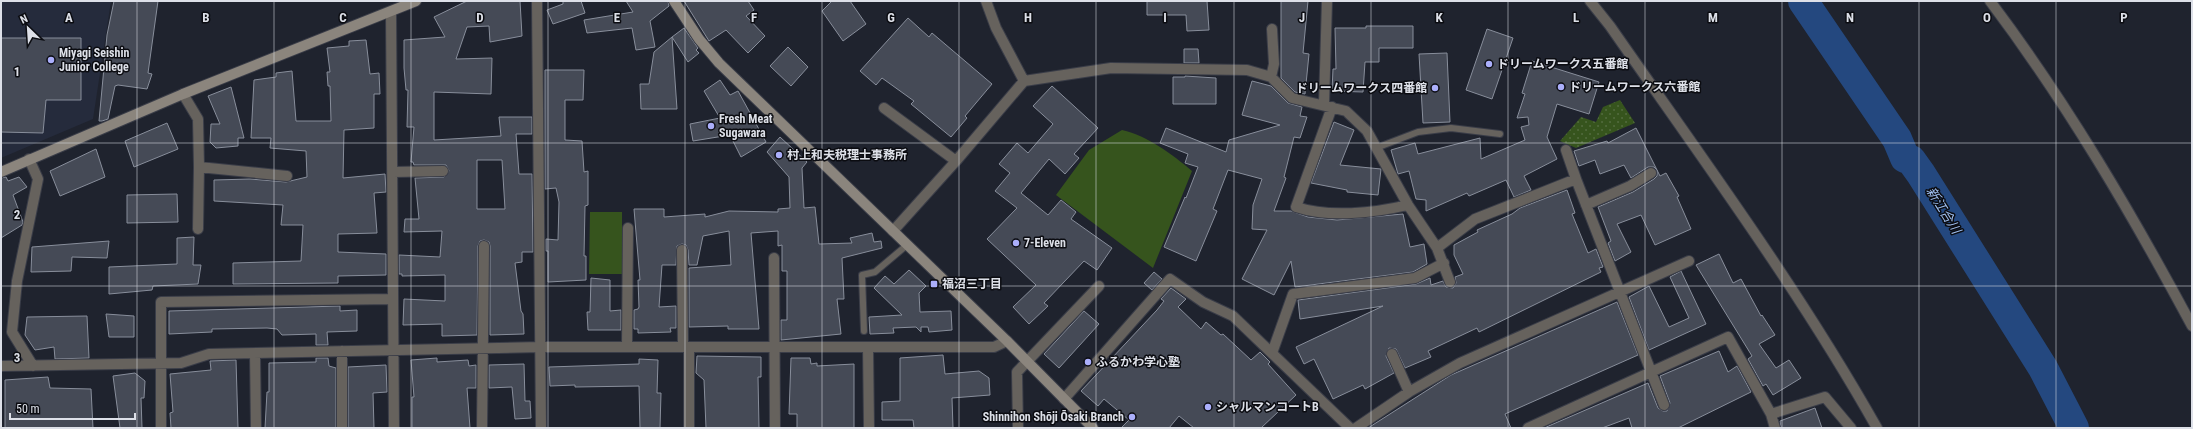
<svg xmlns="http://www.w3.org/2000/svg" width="2193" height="429" font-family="'Roboto Condensed','Noto Sans JP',sans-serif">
	<defs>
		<pattern id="park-dots" width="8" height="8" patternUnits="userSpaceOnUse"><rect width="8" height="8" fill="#36541d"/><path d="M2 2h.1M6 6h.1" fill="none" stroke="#536c3e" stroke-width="1.8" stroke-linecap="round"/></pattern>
	</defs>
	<rect width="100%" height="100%" fill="#1f232e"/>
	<path fill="#252b3c" d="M1,1h110l-18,118 -92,39z"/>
	<path fill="#36541d" d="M1122,130c26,6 50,24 70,41l-39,97 -97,-73 33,-45z
		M590,212h32v62h-33z"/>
	<path fill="url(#park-dots)" d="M1620,100l15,23 -59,25 -16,-7 21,-24 15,5 7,-15z"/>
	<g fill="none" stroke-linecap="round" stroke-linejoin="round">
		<path stroke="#24487f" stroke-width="30" d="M1803,1l94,138 8,19 6,2 10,14 122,194 31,60"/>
	</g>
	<path fill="#454a56" stroke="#888e9b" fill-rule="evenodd" d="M114,1h44l-10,72 4,1 -5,15 -29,-4 -3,1 -7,33 -6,2h-3l8,-86z
		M467,1h53l2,35 -32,6 -1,-16 -22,1 -11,32 36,-1 -1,36 -57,-2v48l67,-4 -2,-19h33v17h-16l3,40h13l1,78h-11v10l-7,1 6,48 2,3 1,20 -34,1v-89l-1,-4 -5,-2 -4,1 -2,5 -1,89 -35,1v-12l-39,1 1,-26 41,2v-26l-43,1v-2h-3v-19l41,2 2,-26 -38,1 1,-13h14l-4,-41 29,-1 5,-6 -3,-6h-32l-1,-3h-2l3,-35h-7l1,-37h-2l-2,-22v-28l41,-3 -11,-20zM477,160h25l3,49h-28z
		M563,1h18l4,12 -32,11 -6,-14 16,-6z
		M626,1h42l1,5 -19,15 5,26 -19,3 -4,-22 -45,5 -3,-13 49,-8z
		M684,1h64l6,9 -8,6 19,20 -17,17 -22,-23 -17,11z
		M832,1h18l16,23 -23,17 -21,-30z
		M1147,1h60l2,29 -22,1 -1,-16h-39z
		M1281,1h27l-5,52 6,1 -4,40 -10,-2 -14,-14z
		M908,18l21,19 3,-4 60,51 -27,32 2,2 -16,19 -40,-33 3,-3 -32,-23 -6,7 -16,-14z
		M1366,26h47v22h-34v14h-14l-2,30 -31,-1 1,-22h3l-1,-41h31z
		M684,28l14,20 -2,2 3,3 -11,9 -16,-25z
		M1487,29l26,9 -21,61 -26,-9z
		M672,37l5,72h-36l-1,-25h9l5,-32z
		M1,38h80v62h-35l-3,33 -42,-1z
		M366,40l4,34 9,-1 1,21h-6v34l-30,2 -1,48 42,-4 1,18 -12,1 3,40 -39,1v18l48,2v21l-48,1v7l-105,1v-21l68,-2 2,-36h-22l2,-20 -69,-4v-21l36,-1 36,3 21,-5 -1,-26 -36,-3 1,-10h-20l3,-58 22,-3v-4l16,-2 4,50h35l-1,-35h-2l-1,-14h3l-3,-24 22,-2v-5z
		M788,47l20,20 -17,19 -21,-20z
		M1184,49h14l1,14h-15z
		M1447,53l3,69 -27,1 -4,-69z
		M1532,61l67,21 -10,32 -32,-10 -10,33 10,22 -33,17 7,14 -17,7 -8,-17 -37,16 -2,-3 -41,18v-11l-10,-1 -7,-28 -11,3 -7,-24 24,-7 3,11 62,-16 1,21 44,-19 -4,-13 8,-2 -1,-8 -11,1 8,-24 -3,-1z
		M545,70h39l-1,30h-18v40l17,1 2,31 4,-1v34l-3,1 -1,50h2v24l-38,2v-31h-2v-12l12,1 1,-38 -3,-14 -11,1z
		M1185,76l31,2v26h-43v-27h12z
		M720,80l10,15 8,-4 28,51 -25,15 -11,-22 -37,6 -3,-17 30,-6 -16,-27z
		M1252,81l19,5 17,17 14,4 -2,9 7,1 -7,21 -6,-1 -10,40 2,1 -12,33h17l17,6 29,3 66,-6 7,33 14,-3 3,20 -14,8 -118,15 -4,-26 -17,34 -32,-16 25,-49 -15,-1 1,-24 9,-26 -34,-9 -15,39 4,2 -21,50 -32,-14 21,-50 1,1 12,-31 -13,-4 3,-9 -28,-11 6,-15 60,24 3,-12 51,-15 -38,-10z
		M1052,86l46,42 -24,26 5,4 -14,16 -16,-15 -28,34 27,22 13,-15 15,12 -5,7 41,29 -15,22 -13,-9 -40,42 4,3 -19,18 -16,-17 23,-22 -49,-46 30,-31 -22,-17 15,-18 -11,-9 18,-21 11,10 25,-29 -20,-18z
		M231,87l13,51h-6v8l-22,2 -6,-6 1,-18h9l-12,-28z
		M1334,122l20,8 -14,35 41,4 -3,26 -31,-3v-2l-36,-7z
		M167,123l11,26 -44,18 -9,-26z
		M1636,128l24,48 6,-3 13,23 -2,1 14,32 -36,16 -14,-30 -24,9 14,28 -16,9 -7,-18 3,-2 -13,-34 35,-15 21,-13 3,-3v-6l-3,-3h-6l-17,11 -7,-13 -24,9 -5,-14 -16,6 -5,-15 33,-10 1,2z
		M780,137l27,25 -5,6 2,40 11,-1 4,37 33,-1 -2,-5 22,-5 2,9 7,-1 1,7 -40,10 2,41h-7l4,35 -60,6v-20h6v-49h-5v-26l-4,1v-15l-27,2 8,96h-31v-3l-39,1v-59l42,-3 -2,-34 -26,5 -6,29h-8l-1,-15 -2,-5 -4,-1 -5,2 -1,19h-14l-3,42 17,-1v22h-6l1,4 -33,1v-4h-4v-19l4,-1 1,-2 -1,-27h2l-6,-71h30v8l41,-3v3l24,-6 49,1v-3l12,-1 -1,-31 -22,-25z
		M96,149l9,28 -45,19 -10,-25z
		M6,177l2,4 11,-4 8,10 -14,8 10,27 -1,3 -21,13v-60z
		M1567,190l8,23 -3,1 16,39 8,-4 7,18 -4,1 2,4 -122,60 -2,-4 -49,23 3,6 -26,11 -9,-19 -7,-1 -3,8 8,17 -29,16 -2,-4 -30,14 -19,-40 -10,5 -8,-17 87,-41 -83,13 -2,-19 118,-16 14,-6 1,7 12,-4 3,6 7,1 3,-5 -1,-6 8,-3 -9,-19v-10l24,-13 -1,-2 35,-16 8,-6z
		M177,194l1,28 -51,1v-28z
		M194,237l-1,28h8l-3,19 -45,2 -1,4 -43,4v-27l68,-3v-26z
		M109,241l-2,17 -35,-1 -1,14 -40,1 1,-25z
		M1719,254l14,29 8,-4 20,37 1,-1 13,20 -16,9 17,24 13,-8 12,18 -28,17 -7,-11 -3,2 -15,-27 4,-3 -56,-91z
		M909,270l17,16 -7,7 1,19 31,-1 1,19 -23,2 -1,-5h-7v5l-5,-5 -23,1 1,5 -24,1 -1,-17 33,-2 -28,-27 11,-12 9,8z
		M1681,271l25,53 -57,26 -20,-53 20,-11 20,41 20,-9 -19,-41z
		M1154,272l8,7 -10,11 -8,-7z
		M591,278l19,2v31l11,-1v20h-33l-1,-18h3z
		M1171,288l15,11 -8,8 23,22 5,-7 15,13 2,-1 28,26 9,-8 10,10 -2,2 28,31 -35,33h-67l-15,-12 -10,12h-48l8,-8 -25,-21 -6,7 -17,-15 76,-81 7,-9 -3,-2z
		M1617,302l21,53 -133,59 6,14h-143l83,-53z
		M340,306v5l17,-1v21l-30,1 1,13h-12v-11l-34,1 -5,-6 -10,-1 -55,1v3l-43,2v-23z
		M1084,311l15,13 -40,44 -15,-14z
		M106,314l28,2v21h-25z
		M87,316l2,42 -34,1 -1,-12 -19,3 -10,-15 2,-18z
		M1719,351l9,21 9,-6 14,26 -73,36h-46l-3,-10 -27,10h-58l104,-45 10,25 5,3h4l3,-8 -10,-27z
		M943,355l2,19 34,-3 10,7 1,17 -38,3 1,30h-39l-1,-8h-31v-18l18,-1v-43z
		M697,356l64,1v20h-3l1,51h-53l-2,-48 -8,-7z
		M316,358h12l1,8 7,2v60h-71l2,-36h2v-29l47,-1z
		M437,358v4l31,-2 1,6 7,-1v23h-9l3,40h-58v-31h2l-3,-37z
		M791,358h19l1,6 6,-1v3l37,-2v64h-57v-14h-8z
		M639,359l19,1 -1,33h4l-1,35h-20l-1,-42 -64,1v-2l-25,1 -1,-19 90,-3z
		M236,360l2,68h-67l-1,-15 3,-1 -3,-38 41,-4 -1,-9z
		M524,364l1,37h5l1,17 -16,1 -3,-32 -23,1v-23z
		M386,365l1,27 -14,1 1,35h-26v-61z
		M135,373l10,8 -1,17h-3l1,30h-22l-7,-52z
		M48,377l2,11 41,1 2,39h-88v-48z
		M1815,408l7,20h-41l-1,-7z"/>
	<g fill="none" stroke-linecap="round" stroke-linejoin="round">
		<g stroke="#3a3d48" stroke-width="8">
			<path id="lane" d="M1376,148l42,-16 33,-4 49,6
				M864,331l-2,-56 13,-3 32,-27"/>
		</g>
		<g stroke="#3a3d48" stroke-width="12">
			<path id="street" d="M537,1l4,427
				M986,1l10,27 28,53
				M1590,1l20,25c92,132 188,262 267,402
				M1990,1c77,102 142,213 202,325
				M391,12l3,416
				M1271,77l3,-13 -2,-35
				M183,94l15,25 1,48 88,9
				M1324,104l3,-103
				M1332,107l-36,100c33,11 78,6 112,-2
				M884,108l72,53
				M1566,150l10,29
				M29,159l9,20 -21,102 -5,51 21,34
				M393,172l50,-1
				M1586,205l44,-19 21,-13
				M198,229l1,-62
				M893,231l63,-70 68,-80 87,-13 136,2 24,7 21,21 54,13 21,20 41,74 29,43 13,34
				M1437,248l38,-29 101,-40 88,226
				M682,250l1,97
				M774,258l1,170
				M627,347l1,-119
				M689,347v81
				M868,347l1,81
				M1272,353l21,-59 122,-16 29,-15
				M255,354l1,74
				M1392,354l17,38
				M1,366l180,-3 28,-9 332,-7h453l13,-6
				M1064,399l106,-120 33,23 30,14 117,112
				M1771,414l54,-17 26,31
				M161,428v-126l232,-3
				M342,428v-77
				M482,428l2,-182
				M1018,428l-1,-56 82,-86
				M1356,428l53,-36 51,-29 229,-102
				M1528,428l200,-91 43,77 4,14"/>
		</g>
		<g stroke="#3a3d48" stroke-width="12">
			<path id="secondary" d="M674,1l25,38 20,24 288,278 86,87
				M1,172l182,-78 233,-93"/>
		</g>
		<use href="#lane" stroke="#66625d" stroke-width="6"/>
		<use href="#street" stroke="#66625d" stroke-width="10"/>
		<use href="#secondary" stroke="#8b857d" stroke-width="10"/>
	</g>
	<path fill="none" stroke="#dde0e8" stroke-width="1" stroke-opacity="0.55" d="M137,1v427M274,1v427M411,1v427M548,1v427M685,1v427M822,1v427M959,1v427M1096,1v427M1234,1v427M1371,1v427M1508,1v427M1645,1v427M1782,1v427M1919,1v427M2056,1v427M1,143h2191M1,286h2191"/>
	<g fill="#abaffb" stroke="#0b0c11" stroke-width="1.5">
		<circle cx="51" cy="60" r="4"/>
		<circle cx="1489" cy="64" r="4"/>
		<circle cx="1561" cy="87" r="4"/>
		<circle cx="1435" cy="88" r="4"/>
		<circle cx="711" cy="126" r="4"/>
		<circle cx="779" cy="155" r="4"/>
		<circle cx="1016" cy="243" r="4"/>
		<rect x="930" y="280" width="8" height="8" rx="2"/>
		<circle cx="1088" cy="362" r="4"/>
		<circle cx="1208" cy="407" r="4"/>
		<circle cx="1132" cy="417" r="4"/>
	</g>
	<g text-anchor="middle" stroke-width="3" stroke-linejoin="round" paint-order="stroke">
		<g font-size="12" font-weight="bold" fill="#dde0e8" stroke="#0b0c11" text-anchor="start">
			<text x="59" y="57">Miyagi Seishin<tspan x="59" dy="14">Junior College</tspan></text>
			<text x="1497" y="68">ドリームワークス五番館</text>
			<text x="1569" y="91">ドリームワークス六番館</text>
			<text x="1427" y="92" text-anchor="end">ドリームワークス四番館</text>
			<text x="719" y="123">Fresh Meat<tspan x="719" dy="14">Sugawara</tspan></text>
			<text x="787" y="159">村上和夫税理士事務所</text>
			<text x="1024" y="247">7-Eleven</text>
			<text x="942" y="288">福沼三丁目</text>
			<text x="1096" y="366">ふるかわ学心塾</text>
			<text x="1216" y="411">シャルマンコートB</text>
			<text x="1124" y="421" text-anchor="end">Shinnihon Shōji Ōsaki Branch</text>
		</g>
		<g font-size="13" font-style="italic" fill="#a1c1f2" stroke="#0b0c11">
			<text transform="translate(1944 210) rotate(58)" y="5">新江合川</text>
		</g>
	</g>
	<g font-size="13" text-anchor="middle" font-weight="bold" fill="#dde0e8" stroke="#0b0c11" stroke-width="3" stroke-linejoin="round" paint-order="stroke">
		<text x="69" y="22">A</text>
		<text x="206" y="22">B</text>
		<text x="343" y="22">C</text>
		<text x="480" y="22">D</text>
		<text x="617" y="22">E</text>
		<text x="754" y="22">F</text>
		<text x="891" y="22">G</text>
		<text x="1028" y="22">H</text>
		<text x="1165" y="22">I</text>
		<text x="1302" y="22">J</text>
		<text x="1439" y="22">K</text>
		<text x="1576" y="22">L</text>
		<text x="1713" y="22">M</text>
		<text x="1850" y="22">N</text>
		<text x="1987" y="22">O</text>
		<text x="2124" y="22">P</text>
		<text x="17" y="76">1</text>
		<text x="17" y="219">2</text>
		<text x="17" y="362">3</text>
	</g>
	<rect width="2193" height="429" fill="none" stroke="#dde0e8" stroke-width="4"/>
	<g transform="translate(28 28) rotate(335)" stroke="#0b0c11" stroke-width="3" paint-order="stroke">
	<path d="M0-3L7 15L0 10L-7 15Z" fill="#dde0e8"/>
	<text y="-6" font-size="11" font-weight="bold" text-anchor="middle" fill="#dde0e8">N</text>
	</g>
	<path d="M10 413v6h125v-6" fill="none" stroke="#dde0e8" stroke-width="2"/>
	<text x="16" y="413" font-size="12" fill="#dde0e8" stroke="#0b0c11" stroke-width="3" paint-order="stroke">50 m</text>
</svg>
